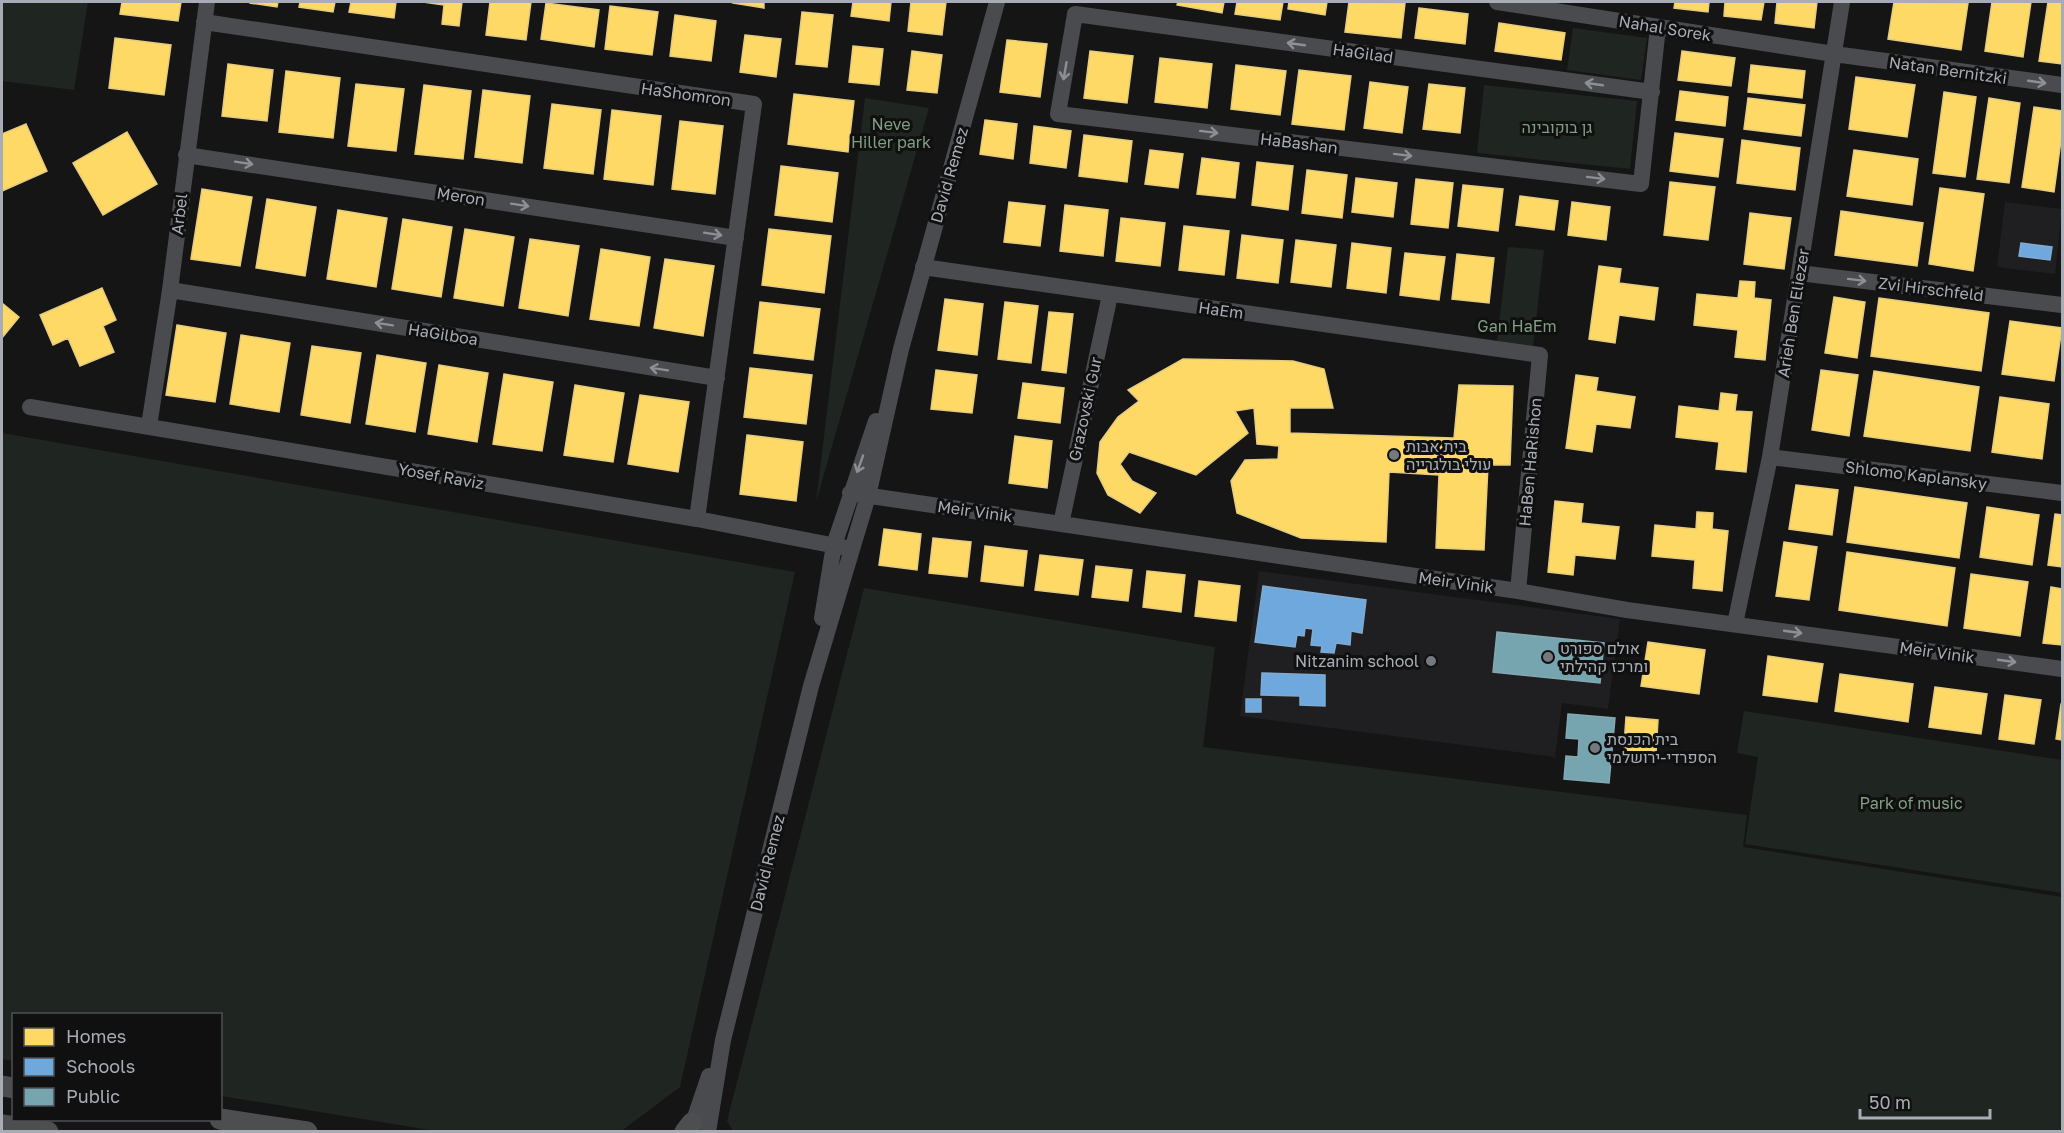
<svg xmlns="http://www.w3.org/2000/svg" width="2064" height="1133" font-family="'Golos Text',Heebo,sans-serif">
	<rect width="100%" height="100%" fill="#151516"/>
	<path fill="#1f1f21" d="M2005,202l57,7 -7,65 -58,-7z
		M1259,571l361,48 -12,90 -46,-6 -7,54 -315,-41z"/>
	<path fill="#1f2520" d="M2,2h86l-14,88 -72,-9z
		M1573,28l74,10 -6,42 -74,-10z
		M1484,85l153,16 -7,68 -153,-16z
		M865,98l64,10 -113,394z
		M1508,247l36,3 -11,98 -36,-7z
		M2,433l793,139 -115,515 -60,45 -184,-1 -215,-35 -1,-82h-206l-1,47 -11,-2z
		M864,588l351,59 -12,100 544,68 -4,32 319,50v234h-1329l-6,-10z
		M1744,711l318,49v133l-317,-49 13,-87 -21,-4z"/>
	<path fill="#ffd966" stroke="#e5cc7e" stroke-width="1.5" d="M122,2h59l-3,19 -58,-7z
		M250,2h28l-1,5 -27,-4z
		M300,2h35l-2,10 -34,-5z
		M351,2h45l-2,16 -45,-6z
		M423,2h39l-3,24 -17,-2 2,-19z
		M490,2h41l-5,38 -40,-5z
		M734,2h30v6l-31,-5z
		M853,2h38l-2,19 -38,-5z
		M911,2h35l-4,33 -34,-4z
		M1178,2h46l-2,11 -45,-8z
		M1237,2h46l-3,18 -45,-6z
		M1289,2h38l-2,13 -37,-6z
		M1349,2l56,1 -4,35 -56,-6z
		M1675,2h34l-1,10 -34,-4z
		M1725,2h39l-3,18 -37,-4z
		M1777,2h40l-3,26 -39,-5z
		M1894,2l74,1 -7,47 -73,-11z
		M1992,2h39l-8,55 -38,-6z
		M2048,2h14v62l-23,-3z
		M546,3l53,7 -5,37 -53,-8z
		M610,6l48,6 -6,43 -47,-6z
		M1419,8l49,6 -3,30 -50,-6z
		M802,12l31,3 -6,52 -31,-3z
		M675,15l41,6 -5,40 -41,-5z
		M1499,23l66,10 -4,27 -66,-9z
		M745,35l36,4 -5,38 -36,-5z
		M115,38l56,7 -7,50 -55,-7z
		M1007,40l40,4 -7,53 -40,-5z
		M853,46l30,3 -4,36 -30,-3z
		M912,51l30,4 -5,38 -30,-3z
		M1090,51l43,5 -6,47 -43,-5z
		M1682,51l53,7 -4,28 -53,-6z
		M1160,58l52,6 -5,44 -52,-6z
		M228,64l45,6 -6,51 -45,-5z
		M1236,65l50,6 -6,44 -49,-6z
		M1751,65l54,6 -3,27 -54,-6z
		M1299,70l52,6 -7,54 -52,-6z
		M286,71l54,7 -7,60 -54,-6z
		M1856,77l59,8 -8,52 -58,-8z
		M1370,82l38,5 -6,46 -38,-5z
		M356,84l48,5 -8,62 -48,-5z
		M1429,84l36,4 -5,45 -37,-4z
		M424,85l47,6 -8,68 -48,-5z
		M483,90l47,6 -8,67 -47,-6z
		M1680,91l48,6 -3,29 -49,-6z
		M1944,92l32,5 -11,80 -32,-4z
		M794,94l60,7 -6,51 -60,-8z
		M1748,98l57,7 -4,31 -57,-7z
		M1989,98l31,5 -11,80 -32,-4z
		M552,104l49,6 -8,64 -49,-6z
		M2034,107l28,4v22l-8,59 -32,-5z
		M612,110l49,6 -8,69 -49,-6z
		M985,120l32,4 -4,35 -33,-5z
		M680,121l43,5 -8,68 -43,-5z
		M26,124l21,47 -45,20v-57z
		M1034,126l37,5 -5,37 -36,-5z
		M127,132l30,52 -54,31 -30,-52z
		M1675,133l48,6 -5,38 -48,-6z
		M1084,135l48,6 -5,41 -48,-6z
		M1742,140l58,8 -5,42 -58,-7z
		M1150,150l33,4 -5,34 -33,-4z
		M1854,150l64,9 -6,46 -65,-9z
		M1202,158l37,5 -4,35 -38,-4z
		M1257,162l36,4 -5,44 -36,-5z
		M781,166l57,7 -6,49 -57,-7z
		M1307,170l40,5 -5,43 -40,-5z
		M1356,178l41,5 -4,34 -41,-5z
		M1416,179l37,4 -5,45 -37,-4z
		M1670,182l45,5 -7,53 -44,-5z
		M1463,185l40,4 -5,42 -40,-5z
		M1940,188l44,6 -11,77 -44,-7z
		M202,189l50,8 -12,69 -49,-7z
		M1520,196l38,5 -4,29 -38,-5z
		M267,199l49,8 -11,69 -49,-8z
		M1009,202l36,4 -5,40 -36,-4z
		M1572,202l38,5 -4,33 -38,-5z
		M1065,205l43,5 -5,46 -43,-5z
		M338,210l49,8 -11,69 -49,-8z
		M1841,211l82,12 -6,43 -82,-11z
		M1750,213l41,5 -7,51 -40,-5z
		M1121,218l44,5 -5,43 -44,-5z
		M403,219l49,8 -11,70 -49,-8z
		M1184,226l45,5 -5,44 -45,-5z
		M465,229l49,8 -11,69 -49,-8z
		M769,229l62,7 -7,57 -62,-8z
		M1242,235l41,5 -5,43 -41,-5z
		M530,239l49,7 -11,70 -49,-8z
		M1296,240l40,5 -5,42 -40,-5z
		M1352,243l39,5 -5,45 -39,-5z
		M601,249l49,8 -11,69 -49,-7z
		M1405,253l40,4 -6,43 -39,-5z
		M1457,254l37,4 -5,45 -37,-4z
		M665,259l49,7 -11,70 -49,-8z
		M1599,266l22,3 -2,14 39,5 -4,32 -35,-5 -4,28 -26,-4z
		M1740,281l15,1 -1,16 17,2 -6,60 -30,-3 3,-27 -44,-5 3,-31 41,4z
		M102,288l14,32 -13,6 11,26 -34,14 -12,-28 -15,7 -13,-30z
		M1834,297l31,5 -8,56 -32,-5z
		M1879,298l110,15 -8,58 -110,-15z
		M945,299l38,5 -6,51 -39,-5z
		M760,302l60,7 -7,51 -59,-7z
		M1005,302l33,4 -7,57 -33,-4z
		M2,303l17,14 -17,21z
		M1049,312l24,2 -7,59 -24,-3z
		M2010,321l52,7 -8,53 -52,-7z
		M177,325l49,8 -11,69 -49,-7z
		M241,335l49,8 -11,69 -49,-8z
		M312,346l49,7 -11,70 -49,-8z
		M377,355l49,8 -11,69 -49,-8z
		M1183,359l110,2 31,8 9,39h-43v25l164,5 5,-53 54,1 -3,79h-22l-4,85 -48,-2 3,-73 -50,-3 -3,70 -85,-4 -64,-25 -6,-32 14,-21 33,-1 1,-13 -22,-2 -3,-36 -19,3 13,22 -52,42 -67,-23 -9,12 12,17 24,12 -16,20 -32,-18 -11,-22 3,-31 18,-25 21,-16 -11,-11z
		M439,365l49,8 -11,69 -49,-8z
		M750,368l62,7 -6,49 -62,-7z
		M936,370l41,5 -5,38 -41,-4z
		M1821,370l37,5 -9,61 -37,-6z
		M1874,371l105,16 -9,64 -106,-15z
		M504,374l49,8 -11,69 -49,-7z
		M1576,375l22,3 -2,13 39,6 -5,31 -34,-4 -4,28 -26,-4z
		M1023,383l41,5 -4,35 -42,-5z
		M575,385l49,8 -11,69 -49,-7z
		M1721,393l16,2 -2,16 17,1 -6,60 -30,-3 3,-27 -43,-5 3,-31 40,5z
		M640,395l49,7 -11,70 -50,-8z
		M2000,397l49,7 -7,55 -50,-7z
		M747,435l56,7 -7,59 -56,-7z
		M1015,436l37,5 -5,47 -38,-5z
		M1796,485l42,5 -6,45 -43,-6z
		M1855,487l112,16 -8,55 -112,-16z
		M1555,501l28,3 -2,19 38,4 -4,32 -40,-4 -2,20 -25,-3z
		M1987,507l52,8 -7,50 -52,-8z
		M1697,512l16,1 -1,16 16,2 -6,60 -29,-3 2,-28 -43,-4 3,-31 41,4z
		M2055,514l7,1v52l-14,-2z
		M884,529l37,5 -4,36 -38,-5z
		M933,538l38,4 -4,35 -38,-4z
		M1784,542l33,5 -8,53 -33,-4z
		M985,546l42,5 -4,35 -42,-5z
		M1847,552l108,16 -8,58 -108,-16z
		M1040,555l43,5 -5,35 -43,-5z
		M1096,566l36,4 -4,31 -36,-4z
		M1147,571l38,4 -4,37 -38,-5z
		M1971,574l57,8 -8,54 -56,-8z
		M1199,581l41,5 -4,35 -41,-5z
		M2051,587l11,2v56l-19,-2z
		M1648,642l57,8 -6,44 -58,-8z
		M1768,656l55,8 -6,38 -54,-7z
		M1840,674l73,10 -5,38 -73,-11z
		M1935,687l52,7 -6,40 -52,-7z
		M2005,695l36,5 -7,44 -35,-5z
		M2061,704h1v36l-6,-1z
		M1626,717l32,3 -2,33 -17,-1 -1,8 -15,-1z"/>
	<path fill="#6fa8dc" stroke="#80aad0" stroke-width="1.5" d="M2021,243l31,4 -2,13 -31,-4z
		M1263,586l103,14 -4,33 -11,-2 -1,14 -14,-2 -2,10 -13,-1 1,-6 -11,-1 2,-16 -8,-1 -1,8 -7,-1 -2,12 -40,-5z
		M1262,673l63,2v31l-25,-1v-9l-39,-1z
		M1246,699h15v13h-15z"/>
	<path fill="#76a5af" stroke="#85a7b1" stroke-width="1.5" d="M1497,632l107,11 -4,40 -107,-11z
		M1568,714l47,4 -6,65 -45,-4 2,-23 12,1 1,-18 -13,-1z"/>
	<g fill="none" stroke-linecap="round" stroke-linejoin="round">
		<path stroke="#4a4b4e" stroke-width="16" d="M1497,2l337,52 228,31
			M204,22l550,82 -57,415
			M1652,92l-577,-78 -17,100 583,70 17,-157
			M186,155l550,83
			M923,267l617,88 -22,236
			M1799,273l263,32
			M170,290l547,88
			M30,407l667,112 155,30
			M149,426l21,-136 37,-288
			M1770,457l292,36
			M850,493l668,98 109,19 435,59
			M1061,524l49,-229
			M822,618l12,-73 42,-124
			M1735,624l35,-167 72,-455
			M690,1132l19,-56
			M708,1132l15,-92 88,-354 57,-190 33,-147 96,-347"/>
		<path stroke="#4c4e50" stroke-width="21" d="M2,1086l12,2
			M220,1119l87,13
			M2,1125l46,7
			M685,1132l7,-9"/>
	</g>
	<defs><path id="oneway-shaft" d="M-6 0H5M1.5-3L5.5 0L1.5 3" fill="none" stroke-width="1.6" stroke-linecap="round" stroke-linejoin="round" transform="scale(1.5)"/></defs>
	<g stroke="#8c9096">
		<use href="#oneway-shaft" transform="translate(1296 44) rotate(-172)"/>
		<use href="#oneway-shaft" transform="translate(1065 71) rotate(100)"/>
		<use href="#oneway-shaft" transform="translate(2037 82) rotate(8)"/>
		<use href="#oneway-shaft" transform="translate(1594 84) rotate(-172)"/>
		<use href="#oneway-shaft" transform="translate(1209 132) rotate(7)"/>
		<use href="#oneway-shaft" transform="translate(1403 155) rotate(7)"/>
		<use href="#oneway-shaft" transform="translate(244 163) rotate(9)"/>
		<use href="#oneway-shaft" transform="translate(1596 178) rotate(7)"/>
		<use href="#oneway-shaft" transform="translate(520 205) rotate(9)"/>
		<use href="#oneway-shaft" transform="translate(713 234) rotate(9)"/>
		<use href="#oneway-shaft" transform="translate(1857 280) rotate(7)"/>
		<use href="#oneway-shaft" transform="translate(384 324) rotate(-171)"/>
		<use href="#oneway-shaft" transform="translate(659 369) rotate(-171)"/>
		<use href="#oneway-shaft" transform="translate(860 464) rotate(110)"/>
		<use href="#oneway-shaft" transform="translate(1793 632) rotate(8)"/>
		<use href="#oneway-shaft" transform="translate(2007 661) rotate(8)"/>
	</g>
	<g fill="#75787d" stroke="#101011" stroke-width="2">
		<circle cx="1394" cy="455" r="6"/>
		<circle cx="1548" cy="657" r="6"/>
		<circle cx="1431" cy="661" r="6"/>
		<circle cx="1595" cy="748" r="6"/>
	</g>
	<g text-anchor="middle" stroke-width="6" stroke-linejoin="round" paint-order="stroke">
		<g font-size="16" fill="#a8adb5" stroke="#101011">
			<text transform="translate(1665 28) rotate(9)" y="6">Nahal Sorek</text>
			<text transform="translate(1363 53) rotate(8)" y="6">HaGilad</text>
			<text transform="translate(1948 70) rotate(8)" y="6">Natan Bernitzki</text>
			<text transform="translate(686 94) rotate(8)" y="6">HaShomron</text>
			<text transform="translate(1299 143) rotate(7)" y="6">HaBashan</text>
			<text transform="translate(949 175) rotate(-74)" y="6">David Remez</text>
			<text transform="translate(461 196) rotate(9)" y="6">Meron</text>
			<text transform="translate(179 214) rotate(-83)" y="6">Arbel</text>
			<text transform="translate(1931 289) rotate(7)" y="6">Zvi Hirschfeld</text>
			<text transform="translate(1221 310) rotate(8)" y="6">HaEm</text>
			<text transform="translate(1793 313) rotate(-81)" y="6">Arieh Ben Eliezer</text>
			<text transform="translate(443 334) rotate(9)" y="6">HaGilboa</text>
			<text transform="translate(1085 409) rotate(-78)" y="6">Grazovski Gur</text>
			<text transform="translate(1530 462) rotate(-85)" y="6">HaBen HaRishon</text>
			<text transform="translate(1916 475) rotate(7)" y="6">Shlomo Kaplansky</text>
			<text transform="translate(441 476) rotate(10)" y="6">Yosef Raviz</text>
			<text transform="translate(975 511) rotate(8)" y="6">Meir Vinik</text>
			<text transform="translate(1456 582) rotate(8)" y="6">Meir Vinik</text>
			<text transform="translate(1937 652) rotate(8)" y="6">Meir Vinik</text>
			<text transform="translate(767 863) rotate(-76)" y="6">David Remez</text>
		</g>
		<g font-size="16" fill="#829e81" stroke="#101011">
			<text x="891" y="130">Neve<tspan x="891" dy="18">Hiller park</tspan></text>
			<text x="1557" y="133">גן בוקובינה</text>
			<text x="1517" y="332">Gan HaEm</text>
			<text x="1911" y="809">Park of music</text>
		</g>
		<g font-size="16" fill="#a8adb5" stroke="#101011" text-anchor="start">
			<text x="1406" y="452">בית אבות<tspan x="1406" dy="18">עולי בולגרייה</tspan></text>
			<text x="1560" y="654">אולם ספורט<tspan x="1560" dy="18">ומרכז קהילתי</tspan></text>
			<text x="1419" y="667" text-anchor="end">Nitzanim school</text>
			<text x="1607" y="745">בית הכנסת<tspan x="1607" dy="18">הספרדי-ירושלמי</tspan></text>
		</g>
	</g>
	<rect width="2064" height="1133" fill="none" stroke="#a8adb5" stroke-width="6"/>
	<rect x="12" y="1013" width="210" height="108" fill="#101011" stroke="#4d4f53" stroke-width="1.5"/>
	<rect x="24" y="1028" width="30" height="18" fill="#ffd966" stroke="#4d4f53" stroke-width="1.5"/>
	<text x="66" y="1043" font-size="18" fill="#a8adb5">Homes</text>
	<rect x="24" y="1058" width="30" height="18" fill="#6fa8dc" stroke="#4d4f53" stroke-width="1.5"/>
	<text x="66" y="1073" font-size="18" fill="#a8adb5">Schools</text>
	<rect x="24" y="1088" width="30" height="18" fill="#76a5af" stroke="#4d4f53" stroke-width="1.5"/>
	<text x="66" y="1103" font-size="18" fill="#a8adb5">Public</text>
	<path d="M1860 1109v9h130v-9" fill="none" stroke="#a8adb5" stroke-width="3"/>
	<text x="1869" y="1109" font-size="18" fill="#a8adb5" stroke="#101011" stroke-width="4.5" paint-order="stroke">50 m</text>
</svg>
